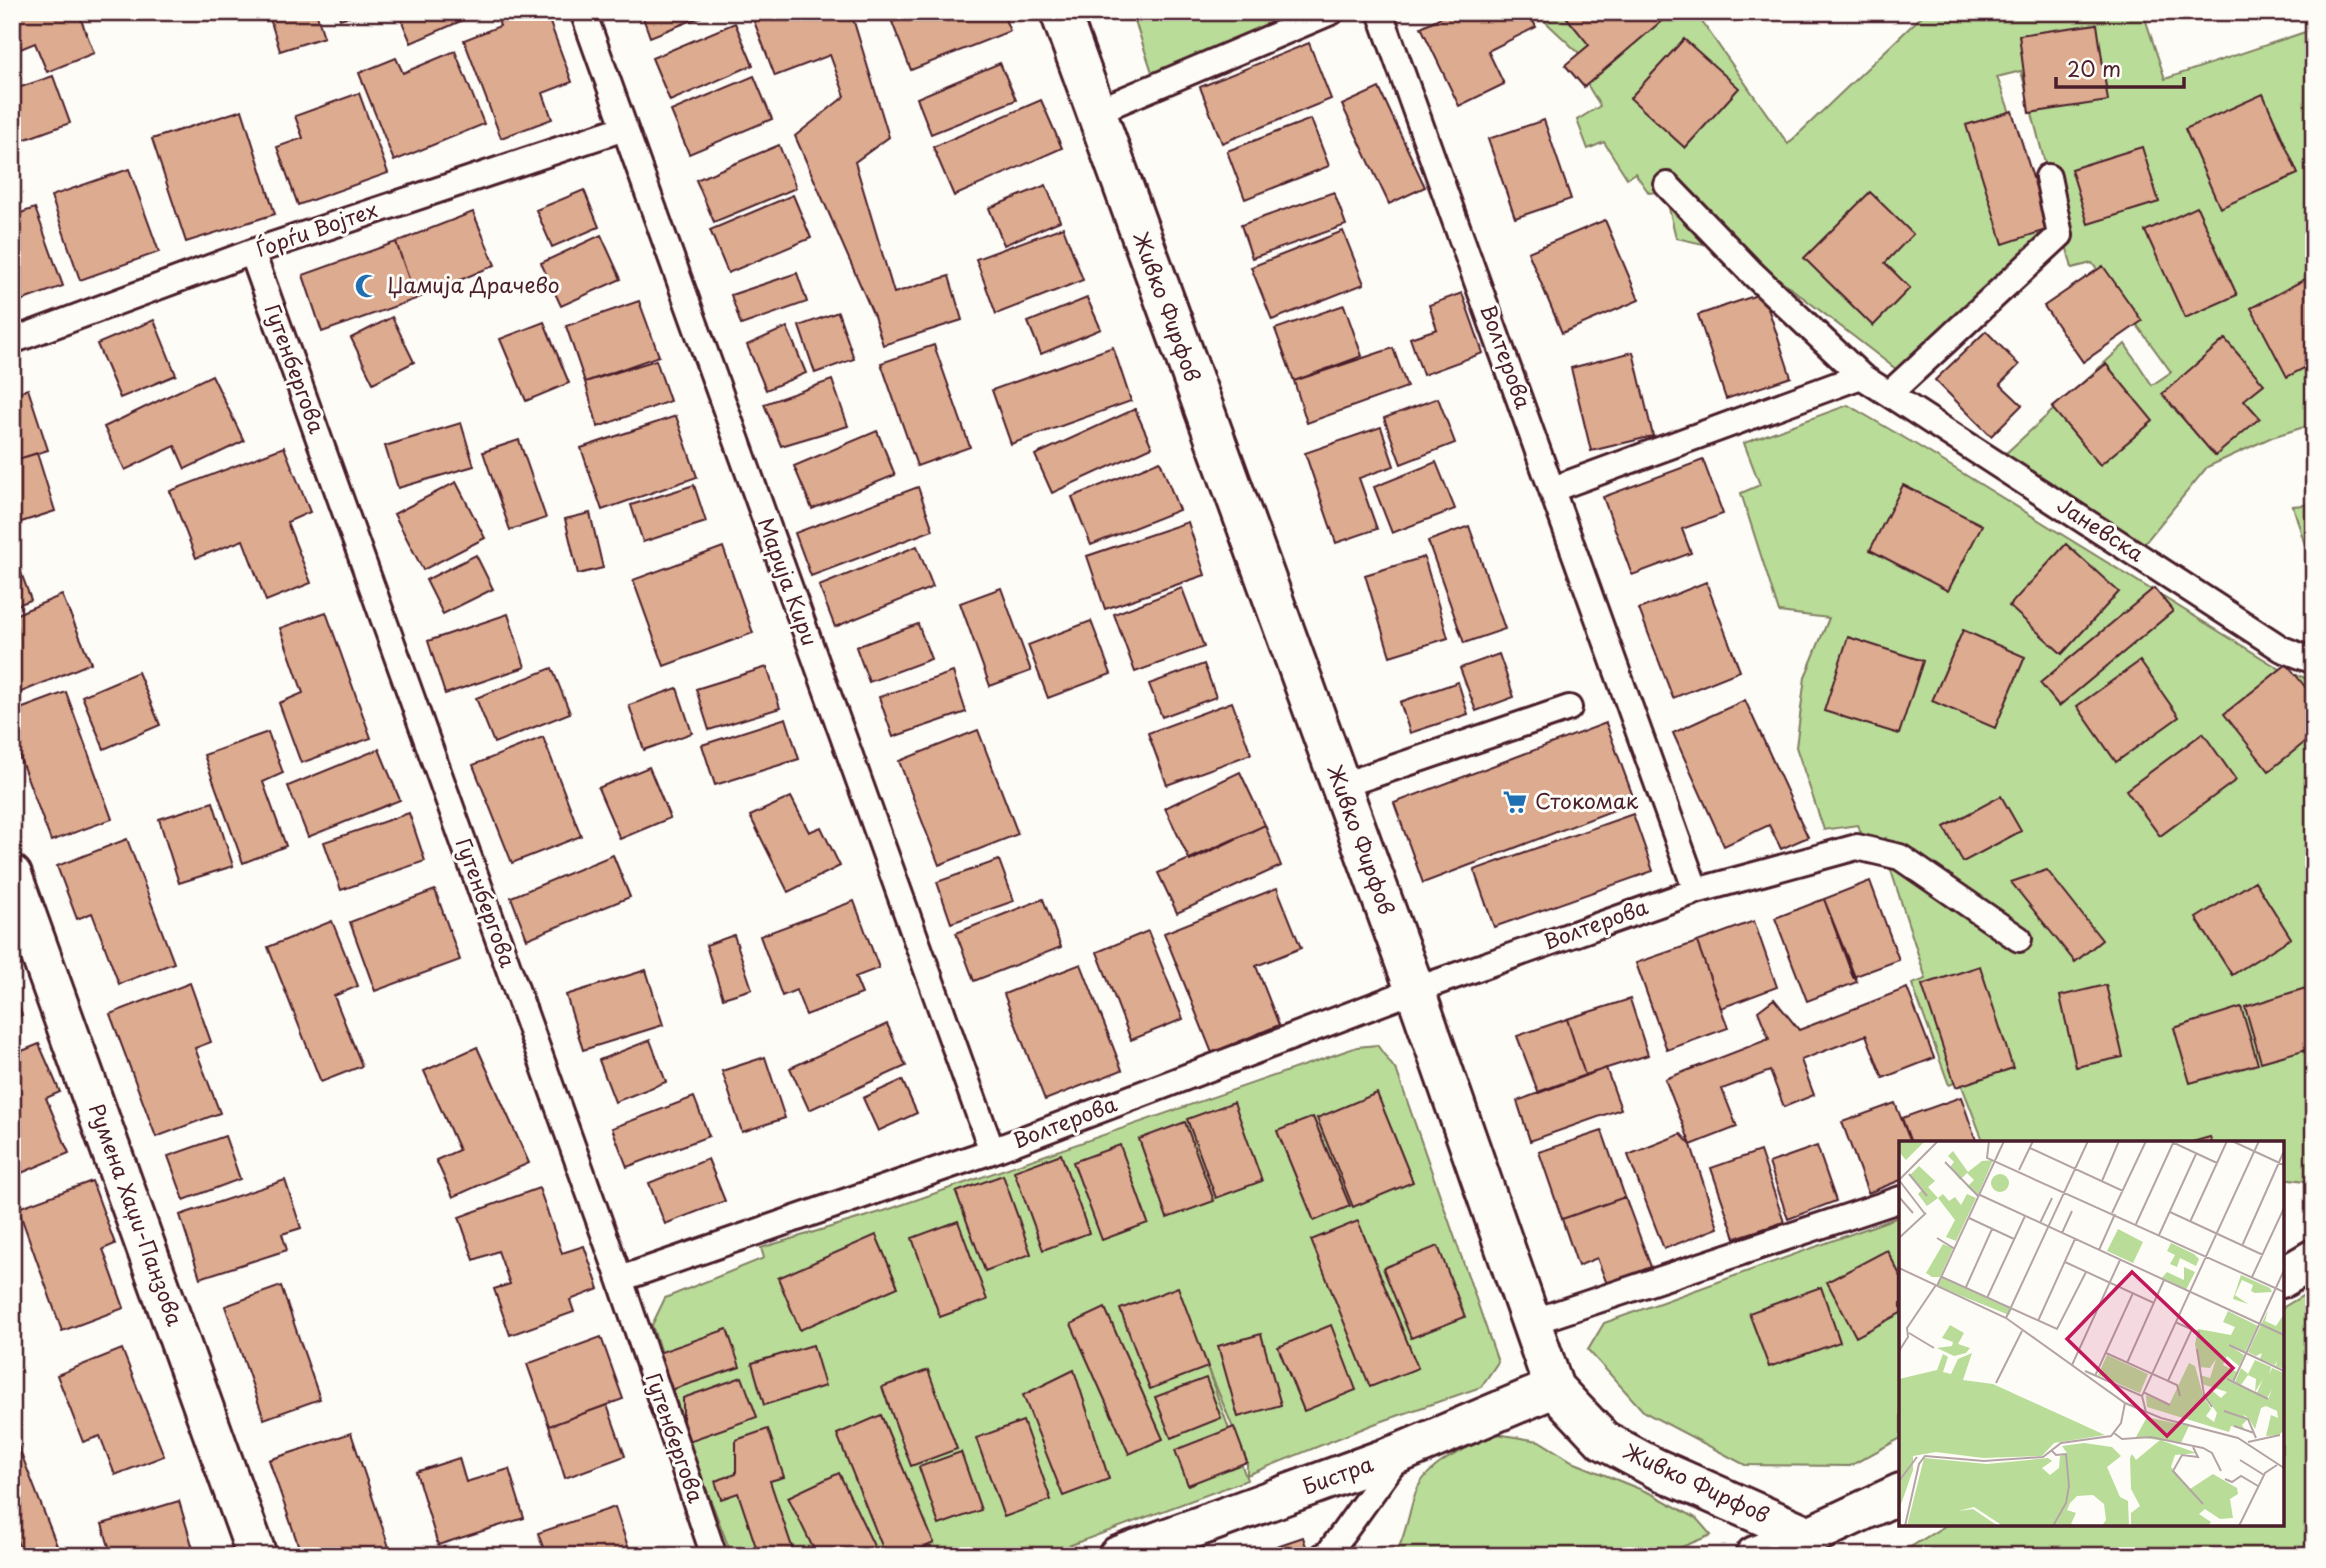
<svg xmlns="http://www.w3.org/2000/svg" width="2326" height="1568" font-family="'Playpen Sans',sans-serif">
	<rect width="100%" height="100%" fill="#fdfcf7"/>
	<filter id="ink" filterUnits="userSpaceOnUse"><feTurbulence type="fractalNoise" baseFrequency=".0143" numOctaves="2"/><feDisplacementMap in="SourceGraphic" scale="14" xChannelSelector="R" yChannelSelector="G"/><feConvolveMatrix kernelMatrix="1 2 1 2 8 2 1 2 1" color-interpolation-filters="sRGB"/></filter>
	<g filter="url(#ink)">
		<path fill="#b9dd98" stroke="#827e62" stroke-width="2" d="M1132,12h174l-149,75z
			M1535,12h160l93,132 138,-132h217l22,67 149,-50v395l-42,13 -65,30 -67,82 -137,-93 122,-112 27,41 19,-13 -79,-109 -20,5 -51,-197 -24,6 19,52 27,128 -138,119 -191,-147 -11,15 -27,-6 -11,-47 -16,2 -14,-20 -8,5 -23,-36 -16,7 -11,-29 23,-14 -13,-22 -5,-28z
			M1848,405l72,42 360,222 34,12v501l-32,-4v-35h-298l-24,-62 -11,4 -37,-101 14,-5 -38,-118 -2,-23 -19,7 -10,-20 -33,5 -28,-83 9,-70 24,-59 -50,-6 -38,-119 19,-8 -16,-42z
			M2314,504v71l-21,-69z
			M1377,1045l20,27 101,290 -17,25 -107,37 -127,51v-13l-46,-112 46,130 -206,76h-309l-37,-97 -43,-134 13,-27 99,-40 -3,-10 123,-37 473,-164z
			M1901,1216v222l-51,28 -105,-1 -101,-53 -56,-62 16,-27z
			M2314,1289v267h-418l52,-32h334v-216z
			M1497,1434l42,7 36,22 77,31 44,24 15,17 -51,21h-280l19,-9c8,-18 10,-35 16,-53 11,-32 53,-46 82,-60z"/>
		<path fill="#ddab8f" stroke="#4a1f2b" stroke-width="2" d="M12,12h66l16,41 -47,19 -12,-29 -22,9z
			M268,12h48l8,25 -44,14z
			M338,12h25l-23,7z
			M398,12h59l4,9 -50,22z
			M495,12h51l26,70 -29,11 9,26 -51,19 -37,-98 36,-14z
			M641,12h72l-63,25z
			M757,12h94l38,125 -34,25 39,131 55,-17 13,44 -79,25 -9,-29 -79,-180 50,-40 -15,-41 -55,21 -23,-60z
			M917,12h85l8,19 -99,39 -19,-48z
			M1451,12h78l7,15 -48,24 16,33 -45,22 -38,-79z
			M1573,12h26l4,6 6,-6h63l-88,75 -19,-22 24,-20 -22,-27z
			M735,23l18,42 -83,36 -18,-43z
			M2097,24l11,77 -79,12 -10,-78z
			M1684,39l55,49 -54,60 -55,-50z
			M1309,43l22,56 -109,44 -22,-56z
			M455,51l29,73 -90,37 -35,-88 37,-15 7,15z
			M1000,63l16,37 -85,34 -14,-36z
			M53,76l17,47 -58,21v-54z
			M754,76l18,43 -83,35 -18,-43z
			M1379,88l46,99 -36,17 -47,-99z
			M359,93l29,80 -90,32 -21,-58 26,-9 -8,-22z
			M2263,94l35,80 -78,34 -35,-79z
			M1041,100l21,48 -108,48 -21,-49z
			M242,110l33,104 -89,28 -34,-103z
			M2012,111l37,118 -46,15 -37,-119z
			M1311,119l18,47 -84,33 -18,-48z
			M1544,120l27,79 -56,19 -27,-79z
			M779,145l17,43 -82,34 -18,-42z
			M2142,147l17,55 -71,22 -17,-55z
			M129,169l30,83 -79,28 -29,-84z
			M1046,185l14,36 -56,24 -15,-37z
			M584,190l15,37 -47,20 -16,-37z
			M1334,192l12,33 -94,33 -11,-33z
			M1870,192l43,42 -28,29 25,25 -37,38 -69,-68z
			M793,195l18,43 -83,35 -18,-43z
			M2197,207l40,88 -52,23 -40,-87z
			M35,208l28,78 -51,18v-88z
			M473,212l22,53 -79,34 -20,-57z
			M1605,220l34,80 -77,33 -34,-81z
			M1063,227l20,53 -87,34 -20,-55z
			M1343,231l21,53 -92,36 -21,-53z
			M601,235l20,44 -60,27 -20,-43z
			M396,242l20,57 -94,33 -19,-57z
			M2103,266l39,55 -59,41 -39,-56z
			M797,273l10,29 -66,23 -10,-30z
			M2313,275l1,88 -27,14 -36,-69z
			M1462,293l21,60 -60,22 -13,-37 27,-9 -8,-24z
			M1763,293l28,84 -65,22 -28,-84z
			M1087,298l14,31 -60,25 -13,-32z
			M639,301l20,55 -74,26 -19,-56z
			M1344,305l18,51 -68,25 -19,-52z
			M838,312l16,47 -39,14 -16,-47z
			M392,317l22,45 -41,21 -22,-45z
			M154,320l22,55 -56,23 -23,-54z
			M544,322l25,61 -43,18 -26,-62z
			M787,327l19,46 -40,17 -19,-45z
			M1986,331l33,34 -19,19 22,21 -31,31 -56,-56z
			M2225,339l39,45 -20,16 16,18 -45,38 -53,-62z
			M934,345l36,102 -53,19 -36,-103z
			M1113,347l18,54 -120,43 -19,-54z
			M1393,348l14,39 -100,36 -13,-42z
			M1633,352l20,84 -62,15 -20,-83z
			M656,360l14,41 -72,26 -13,-45z
			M2106,364l47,57 -53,44 -48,-57z
			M212,375l32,66 -59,28 -10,-23 -50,24 -21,-43z
			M832,380l16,46 -67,20 -17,-42z
			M28,389l20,61 -36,11v-67z
			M1438,398l17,45 -54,21 -17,-46z
			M1135,409l17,38 -100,46 -17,-38z
			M676,416l21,61 -95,33 -21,-62z
			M461,423l13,43 -76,22 -13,-42z
			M1381,427l13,39 -35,12 18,51 -41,14 -31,-90z
			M877,431l18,44 -83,34 -18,-43z
			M519,440l27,78 -36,12 -27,-78z
			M284,447l26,65 -23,10 24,61 -45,18 -23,-61 -47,18 -26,-67z
			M37,453l18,58 -43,14v-64z
			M1703,460l20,54 -41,15 9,24 -59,22 -29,-78z
			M1160,461l19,49 -88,35 -19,-48z
			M1436,462l19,47 -63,24 -18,-46z
			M456,482l29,56 -62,32 -29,-56z
			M694,485l12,37 -63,20 -12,-37z
			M1903,485l79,40 -34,66 -78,-41z
			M918,487l15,43 -122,46 -16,-43z
			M590,513l13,55 -25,6 -13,-55z
			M1188,522l17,53 -100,34 -18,-53z
			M1469,526l36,103 -41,14 -36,-102z
			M2066,544l53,48 -57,62 -53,-48z
			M917,546l16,41 -98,40 -16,-41z
			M723,547l30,86 -89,33 -31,-86z
			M476,555l17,34 -50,25 -17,-34z
			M15,556l16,44 -19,7v-50z
			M1424,557l24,81 -58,18 -25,-81z
			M1706,582l34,89 -67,27 -34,-89z
			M1001,588l30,83 -41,15 -30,-83z
			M1182,588l22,59 -69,25 -21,-58z
			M2154,588l19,23 -114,95 -19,-23z
			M62,595l29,68 -79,33v-80z
			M326,612l45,126 -70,25 -22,-60 24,-10 -23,-65z
			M508,614l17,53 -80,27 -17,-53z
			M1091,621l20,53 -63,24 -20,-53z
			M918,624l13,35 -62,23 -13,-35z
			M1963,630l62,27 -30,71 -63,-27z
			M1848,637l75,24 -24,73 -75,-23z
			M1499,654l15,43 -38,14 -16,-43z
			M2140,661l39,56 -63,45 -39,-56z
			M1204,664l12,33 -54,20 -13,-33z
			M2287,664l27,34v37l-45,36 -45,-57z
			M767,667l13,41 -71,22 -13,-41z
			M552,668l18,45 -76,30 -18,-45z
			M138,672l22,53 -56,24 -22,-53z
			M953,672l13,40 -73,25 -14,-40z
			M1458,682l10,32 -58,19 -10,-31z
			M677,688l15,45 -48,17 -15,-45z
			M66,692l46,127 -61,22 -39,-104v-25z
			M1745,700l63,137 -27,12 -12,-24 -45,21 -51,-113z
			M1232,702l19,52 -84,31 -19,-52z
			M786,718l13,41 -84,26 -13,-40z
			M1606,723l29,79 -212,81 -29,-80z
			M978,730l40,104 -79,31 -40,-104z
			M268,732l15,41 -20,9 23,64 -43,17 -39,-108z
			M2203,733l33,47 -76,56 -34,-46z
			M543,737l38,99 -69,27 -39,-98z
			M379,749l21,51 -92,37 -20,-51z
			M649,767l21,51 -50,21 -22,-51z
			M1240,772l25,53 -75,36 -25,-53z
			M2001,796l20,35 -58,31 -19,-35z
			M791,797l18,35 12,-5 19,39 -52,26 -38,-76z
			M213,802l20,64 -54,17 -20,-64z
			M409,813l16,48 -84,29 -17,-48z
			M1633,814l20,57 -159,56 -20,-57z
			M1265,825l16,41 -104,47 -19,-40z
			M127,839l47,124 -55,21 -27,-71 -15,6 -20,-53z
			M613,855l17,42 -103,42 -16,-42z
			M999,860l15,41 -63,22 -14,-41z
			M2047,870l55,70 -27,22 -64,-80z
			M1870,881l29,79 -46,17 -29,-78z
			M2255,881l36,57 -59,37 -36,-57z
			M1277,888l24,60 -45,18 23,59 -67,28 -48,-120z
			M435,890l25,70 -85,31 -25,-69z
			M1043,899l18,48 -87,34 -18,-48z
			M1824,899l33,83 -50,19 -32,-83z
			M854,901l25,67 -24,9 7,17 -56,21 -10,-25 -14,6 -22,-60z
			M332,921l26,65 -24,10 28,70 -41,16 -53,-135z
			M1754,921l23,66 -56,21 -24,-66z
			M1148,931l35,88 -52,21 -34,-88z
			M734,935l18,54 -29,9 -17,-53z
			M1697,942l31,86 -61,22 -31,-87z
			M1081,964l41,106 -77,30 -41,-106z
			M1980,966l33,102 -57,19 -34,-102z
			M646,970l17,55 -80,25 -17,-55z
			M190,983l21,59 -16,6 25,65 -64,24 -46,-123z
			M2106,985l17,72 -47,10 -16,-71z
			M2312,986l2,61 -53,15 -16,-55z
			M1907,988l27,70 -51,20 -17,-43 -65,25 13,35 -30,12 -14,-36 -48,18 15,38 -46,18 -26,-66 104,-40 -11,-28 16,-12 25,31z
			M12,990l10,25 -10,4z
			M1630,999l18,56 -63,20 -18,-56z
			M2241,1007l17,57 -68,19 -16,-55z
			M1567,1019l18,56 -47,17 -21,-56z
			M887,1024l19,42 -97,44 -19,-42z
			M650,1040l16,42 -51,20 -16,-42z
			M39,1044l21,48 -14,6 23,55 -57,24v-122z
			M477,1047l52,116 -76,34 -17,-37 23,-10 -35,-79z
			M765,1057l20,61 -43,14 -20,-61z
			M1606,1068l15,41 -91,32 -13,-40z
			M902,1080l15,33 -39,18 -15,-33z
			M1377,1093l36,89 -60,25 -36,-89z
			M694,1097l15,39 -82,31 -15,-39z
			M1961,1097l16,46h-66l-9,-25z
			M1234,1102l28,79 -46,17 -29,-79z
			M1895,1103l16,40h-10v37l-33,13 -26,-71z
			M1313,1117l37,89 -36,15 -37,-90z
			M1185,1122l29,79 -47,17 -28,-79z
			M1602,1131l23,66 -63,22 -23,-67z
			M1681,1134l10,11 27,83 -54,21 -36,-94z
			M225,1136l15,43 -56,21 -16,-44z
			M2210,1137l2,6h-23z
			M1120,1145l28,78 -46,17 -29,-78z
			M1817,1146l19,55 -48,18 -19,-56z
			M1760,1151l24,71 -49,16 -24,-70z
			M1061,1154l28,79 -46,17 -29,-79z
			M708,1159l17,42 -60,23 -16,-41z
			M1003,1175l28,79 -46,17 -29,-79z
			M285,1180l16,48 -19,6 5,16 -87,28 -20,-63z
			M92,1181l23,63 -12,5 21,59 -62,23 -44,-123z
			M539,1188l23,65 22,-7 15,43 -29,11 4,12 -64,23 -16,-46 16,-5 -12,-33 -24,9 -15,-43z
			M1625,1197l26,70 -44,17 -10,-26 -19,8 -16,-47z
			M958,1221l29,79 -47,17 -28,-79z
			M1358,1221l60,147 -48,19 -59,-147z
			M876,1235l22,52 -98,43 -22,-52z
			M1438,1246l27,71 -54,21 -28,-70z
			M1887,1250l14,27v36l-45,24 -29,-55z
			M281,1286l39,113 -56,20 -39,-113z
			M1178,1287l30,80 -58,22 -30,-80z
			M1821,1287l19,55 -71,25 -20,-54z
			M1105,1308l58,131 -34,15 -58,-130z
			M1331,1325l25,65 -52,21 -26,-64z
			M727,1329l13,38 -69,23 -13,-37z
			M1261,1334l20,71 -43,12 -20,-71z
			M601,1337l22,62 -74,27 -22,-62z
			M813,1345l12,41 -61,19 -12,-42z
			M122,1349l42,107 -49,19 -15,-39 -17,6 -26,-67z
			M928,1370l29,79 -46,17 -29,-79z
			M1074,1370l35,109 -46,17 -40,-101z
			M742,1377l15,40 -68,24 -6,-18v-25z
			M1206,1378l15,40 -50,20 -16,-41z
			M607,1405l18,51 -60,22 -16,-52z
			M881,1415l53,128 -30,13h-18l-49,-122z
			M1023,1421l28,79 -47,17 -28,-79z
			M1234,1427l13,35 -59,23 -13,-35z
			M768,1429l16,48 -14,4 25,75h-36l-21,-63 -17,6 -6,-18 21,-7v-34z
			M12,1430l49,126h-38l-11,-28z
			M351,1433l40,120 -9,3h-80l-33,-96z
			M961,1452l20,58 -42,15 -20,-58z
			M459,1458l7,24 43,-13 15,49 -86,27 -22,-73z
			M839,1473l36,75 -17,8h-41l-29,-59z
			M179,1501l15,51 -13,4h-69l-10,-32z
			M615,1507l16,49h-85l-8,-23z
			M1303,1537l6,19h-61z"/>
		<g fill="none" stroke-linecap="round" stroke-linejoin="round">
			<g stroke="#4a1f2b" stroke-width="30">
				<path id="lane" d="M583,12l409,1139
					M1095,112l236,-100
					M1667,185l85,88 109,103 421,273 32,12
					M252,252l368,1027 94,277
					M12,341l240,-89 372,-124
					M1890,393l170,-158 -12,-58
					M1553,489l308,-113
					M1340,786l229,-78
					M1696,891l161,-44 43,10 119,82
					M620,1279l372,-128 423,-161 281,-99 -316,-879
					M1532,1322l369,-123
					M1323,1556l5,-2 72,-100"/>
			</g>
			<g stroke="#4a1f2b" stroke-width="44">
				<path id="street" d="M12,875l245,681"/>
			</g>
			<g stroke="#4a1f2b" stroke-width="44">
				<path id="secondary" d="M1060,12l355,978 139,398 49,52 52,28 154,68
					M2282,1278l32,-19
					M1118,1556l282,-103 154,-65
					M1755,1556l54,-20 92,-43"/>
			</g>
			<use href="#lane" stroke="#fdfcf7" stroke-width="24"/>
			<use href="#street" stroke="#fdfcf7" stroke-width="38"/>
			<use href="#secondary" stroke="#fdfcf7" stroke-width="38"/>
		</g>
	</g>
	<defs>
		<g id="mosque-bare" transform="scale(1.89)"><path d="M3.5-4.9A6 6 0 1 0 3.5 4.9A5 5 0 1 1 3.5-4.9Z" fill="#1f6fb2" stroke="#fdfcf7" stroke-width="2.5" paint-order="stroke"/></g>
		<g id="supermarket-bare" transform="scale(1.89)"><path d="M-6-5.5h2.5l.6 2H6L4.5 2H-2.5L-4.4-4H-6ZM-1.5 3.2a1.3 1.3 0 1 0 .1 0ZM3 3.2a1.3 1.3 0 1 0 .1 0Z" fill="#1f6fb2" stroke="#fdfcf7" stroke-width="2.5" paint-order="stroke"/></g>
	</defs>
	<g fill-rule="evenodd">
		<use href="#mosque-bare" x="367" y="286"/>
		<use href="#supermarket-bare" x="1515" y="802"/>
	</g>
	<g text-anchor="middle" stroke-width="6" stroke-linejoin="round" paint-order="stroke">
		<g font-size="21" fill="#4a1f2b" stroke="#fdfcf7">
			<text transform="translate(317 230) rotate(-19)" y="7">Ѓорѓи Војтех</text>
			<text transform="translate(1166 307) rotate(70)" y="7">Живко Фирфов</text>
			<text transform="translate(1505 357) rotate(70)" y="7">Волтерова</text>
			<text transform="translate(294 369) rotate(70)" y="7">Гутенбергова</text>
			<text transform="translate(2100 530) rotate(33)" y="7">Јаневска</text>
			<text transform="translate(787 582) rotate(70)" y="7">Марија Кири</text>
			<text transform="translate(1360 840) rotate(70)" y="7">Живко Фирфов</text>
			<text transform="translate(485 903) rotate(70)" y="7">Гутенбергова</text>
			<text transform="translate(1596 925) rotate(-20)" y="7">Волтерова</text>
			<text transform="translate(1065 1123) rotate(-21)" y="7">Волтерова</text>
			<text transform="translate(135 1215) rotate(70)" y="7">Румена Хаџи-Панзова</text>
			<text transform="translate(674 1438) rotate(71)" y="7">Гутенбергова</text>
			<text transform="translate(1338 1476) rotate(-20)" y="7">Бистра</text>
			<text transform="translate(1696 1484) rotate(25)" y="7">Живко Фирфов</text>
		</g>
		<g font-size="21" fill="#4a1f2b" stroke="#fdfcf7" text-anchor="start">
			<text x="387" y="293">Џамија Драчево</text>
			<text x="1535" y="809">Стокомак</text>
		</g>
	</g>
	<g transform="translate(1899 1141)">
		<rect width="385" height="385" fill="#fdfcf7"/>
		<path d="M0,0h26l-19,19 -7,-8zM54,10l15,21 14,-11 11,-1 -15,35 -11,-8 7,-7 -7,-7 -7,7 -10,-13 4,-5 -6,-6zM20,25l16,15 -7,6 10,11 5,-4 6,7 6,-4 6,8 6,-11 9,4 -20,43 -10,-4 9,-17 -17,-22 -11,8 -9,-12 4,-4 -12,-15zM92 42a9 9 0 1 1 18 0a9 9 0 1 1-18 0ZM219,88l25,13 -10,21 -26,-12zM272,102l23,11 5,5 -3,7 -16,-8 -3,9 -7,-3 5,-9 -8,-4zM44,103l10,4 -13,29h-8l-6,-4zM285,126l11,5 -9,18 -25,-11 6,-7 17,8zM342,134l29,13 2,4 -17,1 -4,-2 2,-6 -11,-5 -7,15 13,9 -15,-5zM43,136l70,32 -3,6 -72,-29zM369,169l-3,11 11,5 8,-12v55l-8,-3 1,-5 -2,4 -15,-6 2,-6 -6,3 -8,-4zM329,170l30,15 -13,26 -18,-8 17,11 -5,11 -12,-10 -4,9 14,7 -4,8h-7l42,19 4,-9 -5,8 -10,-5 6,-14 -8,13 1,-13 -8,-4 -7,10 -6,-3 6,-14 7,6 7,-14 16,7 -2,7 3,-6 12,5v57l-5,5 -13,1 5,-21 7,3 -1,-7 -11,-5 -5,2 -6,21 -6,-10 -6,-5 4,6 -5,5 3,5 -14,-4 -2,6 -82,-25 -1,-12 23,10 20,-42 6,3 8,29 8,14 -5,7 8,6 3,-9 -11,-16 4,-8 11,9 6,-6 -25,-8 -2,-9 10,3 6,-19 -6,9 -11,-1 -4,-23 3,-15 33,6 4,-8 -12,-5zM51,184l14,8 -6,11 12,4 -4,5 -12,3 -17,-8 15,-2 1,-4 -11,-4zM73,212l-9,27 30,4 112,51 -51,8 -12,13 -59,2 -47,-6 -23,4v14l-14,40v-28l8,-11 -8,8v-100l38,-9 6,-16 5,3 -5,15 8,2 7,-15zM208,214l41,19 -8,19 -42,-18zM248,276l13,3 29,6 -8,17 -45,-6zM261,299l37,13 -22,2 -4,12 19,22 23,-15 24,14 1,6 -8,5 3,19 -13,1 -15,-10 -6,5 12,8 -3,4h-77v-13l9,-7 -9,-17 -1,-31 2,-4 4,6zM185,302l28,4 9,9 -14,11 13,30 8,4 1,25h-27l4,-6 -2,-16 -11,-9 -16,1 -7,7 -3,7 9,3 -5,11 7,2h-75l-29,-19 -16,4 15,-2 25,17h-91l17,-68 63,6 61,-6 4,3 -10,7 8,7 9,-7 1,-12 7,-3 -5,-7z" fill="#b9dd98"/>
		<path fill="none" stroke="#b5a4a5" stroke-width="2" d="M90,0l-2,17 297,134M333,0l52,24M273,1l45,21M131,7l93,43M46,21l34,35M120,29l14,-29M10,33l18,22M0,39l39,-39M0,39l26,34M203,40l17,-40M81,54l304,140M0,56l14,16M271,71l93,43M213,72l34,-72M70,77l45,21M291,81l37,-81M141,82l12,-25M237,83l38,-83M163,92l10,-22M260,94l37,-81M0,97l27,-25M38,97l18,11M343,105l42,-95M200,109l16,-36M166,121l89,41M0,127l107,50 119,85 36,15 77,20 46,30M43,136l115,52 29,-57M353,136l32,-69M38,145l67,-145M67,146l26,-58M88,157l38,-82M107,177l82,-177M139,180l37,-82M276,181l25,11M10,192l25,15M330,204l55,26M298,208l7,46 8,12M0,210l9,-14 -1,-9 29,-43M207,212l62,28 24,-52M228,222l37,-83M173,224l48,-105M186,230l57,25M196,235l38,-83M328,238l41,20M269,240l9,4 3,11M334,241l51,-112M97,242l26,-52M244,251l27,13M325,270l24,8 8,19M247,271l-4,-16 117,-255M335,285l20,7M215,292l8,6 29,-2 52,11 9,5 9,18M349,301l32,-7M294,306l5,10 -16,-2 -9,16 30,33M152,309l5,5 10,-1 3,32 -3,17 -13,23M341,319l24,15M326,338l7,3 9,-6 17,10M0,340l18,-24M6,385l14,-62 6,-8 59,5 59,-4 18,-14 50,-7 10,-13 4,-20M340,385l26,-53 12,-8"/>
		<path fill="#c2185b" fill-opacity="0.15" stroke="#c2185b" stroke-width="3.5" d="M233,131l101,96 -66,68 -100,-97z"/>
		<rect width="385" height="385" fill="none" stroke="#4a1f2b" stroke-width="3.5"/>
	</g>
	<rect width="2326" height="1568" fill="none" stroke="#fdfcf7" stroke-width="42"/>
	<rect x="21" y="21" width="2284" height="1526" fill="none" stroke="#4a1f2b" stroke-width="2.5" filter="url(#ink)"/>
	<path d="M2056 77v10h128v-10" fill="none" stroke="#4a1f2b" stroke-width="3.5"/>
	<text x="2067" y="77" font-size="21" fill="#4a1f2b" stroke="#fdfcf7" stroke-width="5" paint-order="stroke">20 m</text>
</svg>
